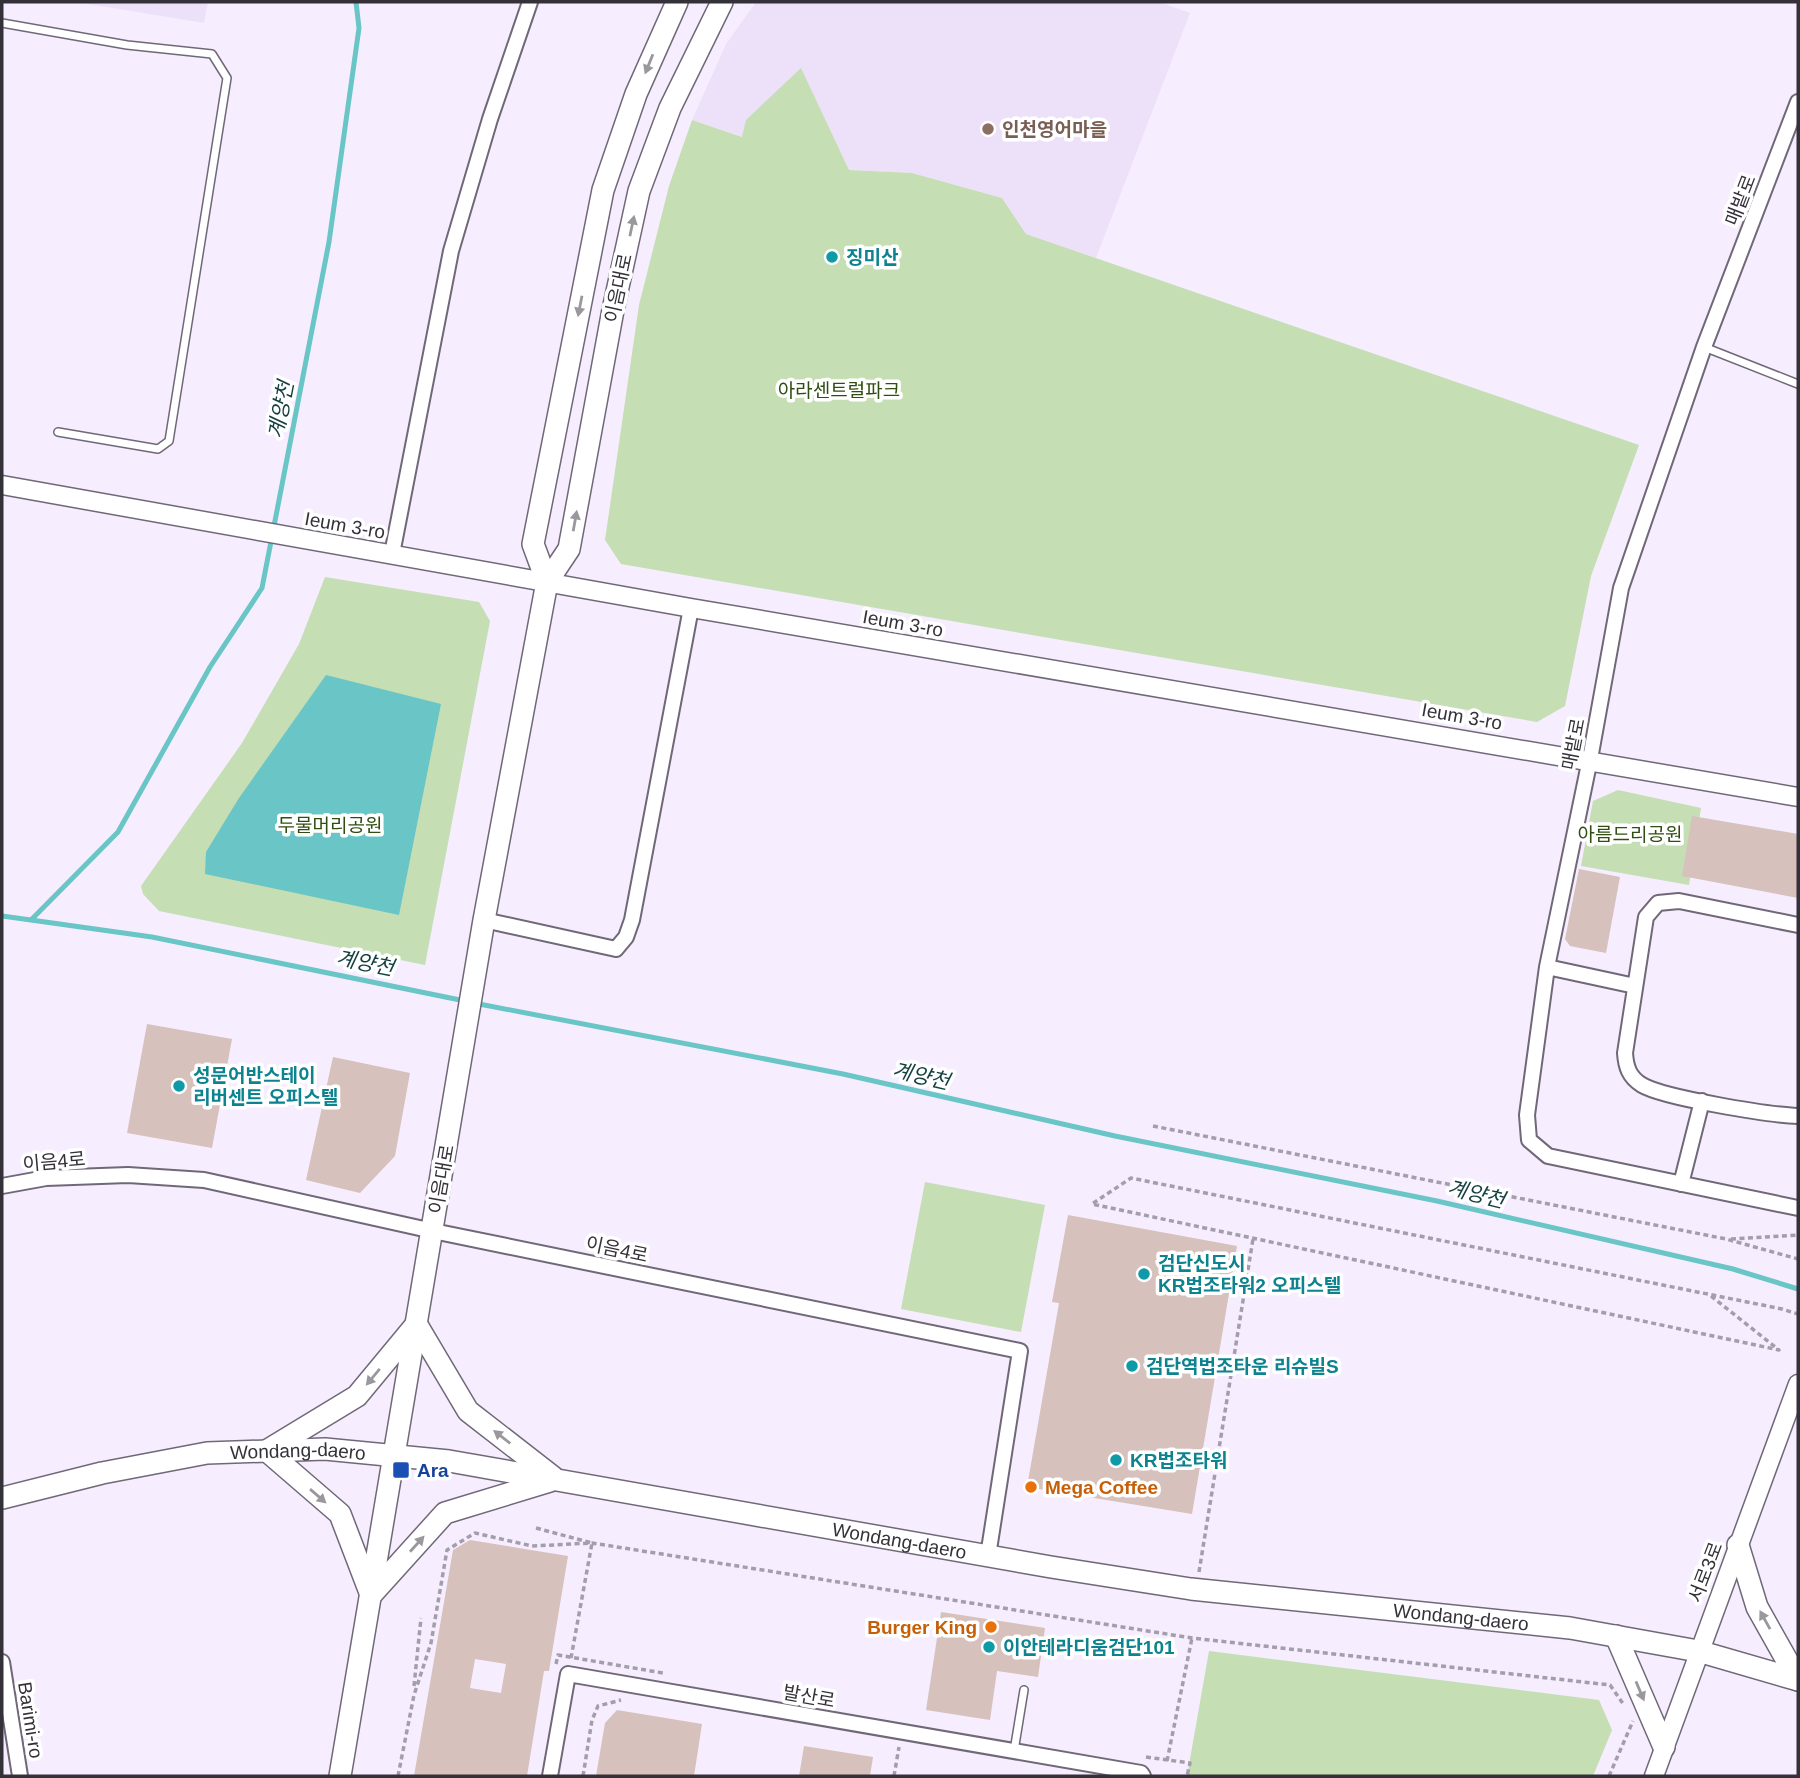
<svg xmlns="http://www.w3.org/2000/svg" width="1800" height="1778" font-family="Helvetica,'Noto Sans KR',sans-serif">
	<rect width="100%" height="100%" fill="#f6edff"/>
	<path fill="#ede1f9" d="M76,2h132l-4,21z
		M756,2h403l31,11 -94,245 -70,-24 -24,-36 -90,-25 -63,-3 -48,-101 -58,68 -51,-17 34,-76z"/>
	<path fill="#c5deb4" d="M801,68l48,102 63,3 90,25 24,36 613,211 -48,131 -26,130 -28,16 -916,-158 -16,-24 34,-235 30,-119 23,-66 50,17 4,-17z
		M325,577l154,25 11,19 -65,344 -266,-54 -16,-17 -2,-8 101,-143 57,-99z
		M1618,790l83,18 -12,77 -108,-19 12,-65z
		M925,1182l120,23 -24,127 -120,-23z
		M1209,1651l390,49 13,30 -19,46h-406z"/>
	<path fill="#69c5c6" d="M326,675l115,29 -42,211 -194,-41 1,-22 33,-54z"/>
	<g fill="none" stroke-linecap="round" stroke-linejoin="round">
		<path stroke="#69c5c6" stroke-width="5" d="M2,916l29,4 87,-88 92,-165 52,-79 67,-346 30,-214 -3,-26
			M31,920l121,17 313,64
			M474,1003l369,71 272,62 322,65 296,68 65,20"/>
	</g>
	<path fill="#d6c1bc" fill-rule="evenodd" d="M1692,816l106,18v64l-116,-22z
		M1579,869l41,8 -14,76 -36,-7 -5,-7z
		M147,1024l85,15 -20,109 -85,-15z
		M333,1057l77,16 -15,83 -35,37 -54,-13z
		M1068,1215l169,31 -45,268 -165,-27 32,-184 -7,-1z
		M470,1540l98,16 -19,115h-5l-17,105h-113l39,-226zM475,1659l31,5 -5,29 -31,-5z
		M941,1612l104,16 -7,49 -41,-6 -7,49 -64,-10z
		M617,1710l85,14 -8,52h-98l9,-53z
		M804,1746l69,11 -3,19h-71z"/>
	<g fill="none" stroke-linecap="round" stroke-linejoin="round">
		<g stroke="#706877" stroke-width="10">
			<path id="service" d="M2,23l125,22 85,9 15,24 -58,363 -11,8 -100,-17
				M1704,347l94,37
				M1014,1751l10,-61"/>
		</g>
		<g stroke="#706877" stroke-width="18">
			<path id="minor" d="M1798,102l-94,245 -83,241 -31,171 -43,208 -20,148 2,25 19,16 250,52
				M392,554l59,-303 39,-132 40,-117
				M484,920l132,29 10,-12 6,-17 59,-312
				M1798,925l-119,-24 -21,2 -12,14 -21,136c1,14 4,24 17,32 22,13 128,30 156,31
				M1547,967l88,19
				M1681,1184l21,-83
				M2,1186l44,-8 82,-3 76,5 229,51 587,120 -32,205
				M2,1662l18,114
				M550,1776l18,-102 573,99 2,3"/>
		</g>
		<g stroke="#706877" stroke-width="21">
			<path id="tertiary" d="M2,485l689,123 1107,189
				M1654,1776l144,-392"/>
		</g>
		<g stroke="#706877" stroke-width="24">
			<g id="secondary">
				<path d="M547,582l-14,-38 70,-354 33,-96 41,-92"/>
				<path d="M417,1325l51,86 85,66"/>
				<path d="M268,1450l89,-54 58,-70"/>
				<path d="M267,1451l73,63 31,81 74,-82 105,-32"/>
				<path id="s1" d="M2,1498l100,-25 105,-20 118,-4 124,12 602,106 140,22 379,39 128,23 100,29"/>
				<path d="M1738,1545l19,62 41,73"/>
				<path d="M1616,1636l48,111"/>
				<path d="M340,1776l144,-856 63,-338 22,-33 44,-239 26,-119 31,-83 52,-106"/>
			</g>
		</g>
		<path stroke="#a49eab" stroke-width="3.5" stroke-dasharray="5 3.5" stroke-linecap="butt" d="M1153,1126l573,113 72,20
			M1731,1239l67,-4
			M1711,1296l68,54 -687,-146 39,-26 651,131 16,5
			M536,1528l56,15 -21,115
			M1199,1572l54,-333
			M556,1664l2,-9 105,18
			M414,1686l7,-68
			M1146,1757l44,6 -3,13
			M1167,1761l25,-123
			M398,1776l16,-81 17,-52 16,-93 28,-17 57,13 60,-3 600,95 418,47 14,20
			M583,1776l9,-56 6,-14 23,-6
			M894,1776l5,-29
			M1609,1776l24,-55"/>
		<use href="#service" stroke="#fff" stroke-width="7"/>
		<use href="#minor" stroke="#fff" stroke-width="14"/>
		<use href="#tertiary" stroke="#fff" stroke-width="18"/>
		<use href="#secondary" stroke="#fff" stroke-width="21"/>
	</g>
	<defs><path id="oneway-solid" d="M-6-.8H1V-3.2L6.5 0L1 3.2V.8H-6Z" transform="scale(1.75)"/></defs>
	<g fill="#9a989c">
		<use href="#oneway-solid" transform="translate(649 64) rotate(112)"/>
		<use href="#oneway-solid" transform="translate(632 226) rotate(-78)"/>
		<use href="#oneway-solid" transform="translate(580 306) rotate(101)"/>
		<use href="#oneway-solid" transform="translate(575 521) rotate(-80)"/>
		<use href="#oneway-solid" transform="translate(373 1377) rotate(130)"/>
		<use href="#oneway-solid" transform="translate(502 1437) rotate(-142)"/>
		<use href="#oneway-solid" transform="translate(318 1496) rotate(41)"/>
		<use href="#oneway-solid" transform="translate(417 1544) rotate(-48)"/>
		<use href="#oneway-solid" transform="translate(1765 1620) rotate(-119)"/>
		<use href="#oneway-solid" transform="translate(1640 1691) rotate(67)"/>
	</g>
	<circle fill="#8d6e63" stroke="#fff" stroke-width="2.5" cx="988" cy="129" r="7"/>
	<g fill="#0f9aa8" stroke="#fff" stroke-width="2.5">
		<circle cx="832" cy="257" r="7"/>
		<circle cx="179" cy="1086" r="7"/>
		<circle cx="1144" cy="1274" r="7"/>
		<circle cx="1132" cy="1366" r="7"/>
		<circle cx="1116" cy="1460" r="7"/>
		<circle cx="989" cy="1647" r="7"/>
	</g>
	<rect fill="#1a4fb4" stroke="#fff" stroke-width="2.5" x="392" y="1461" width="18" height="18" rx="3.5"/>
	<g fill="#e8710a" stroke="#fff" stroke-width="2.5">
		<circle cx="1031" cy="1487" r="7"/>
		<circle cx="991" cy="1627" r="7"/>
	</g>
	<g text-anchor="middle" stroke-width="7" stroke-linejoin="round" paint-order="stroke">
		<g font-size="19" font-weight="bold" fill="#785e54" stroke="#fff" text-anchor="start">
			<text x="1002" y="136">인천영어마을</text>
		</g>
		<g font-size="19" fill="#343138" stroke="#fff">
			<text transform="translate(1740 200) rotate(-69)" y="7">매밭로</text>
			<text transform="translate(618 288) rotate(-78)" y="7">이음대로</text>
			<text transform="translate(345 525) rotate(10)" y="7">Ieum 3-ro</text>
			<text transform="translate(903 623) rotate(10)" y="7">Ieum 3-ro</text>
			<text transform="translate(1462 716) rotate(10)" y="7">Ieum 3-ro</text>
			<text transform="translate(1573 744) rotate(-79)" y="7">매밭로</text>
			<text transform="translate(54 1161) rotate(-5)" y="7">이음4로</text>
			<text transform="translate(441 1179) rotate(-80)" y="7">이음대로</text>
			<text transform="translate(617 1249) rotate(12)" y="7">이음4로</text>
			<text dy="7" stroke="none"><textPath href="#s1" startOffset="301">Wondang-daero</textPath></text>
			<text dy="7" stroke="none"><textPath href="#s1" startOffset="910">Wondang-daero</textPath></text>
			<text transform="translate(1705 1572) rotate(-69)" y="7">서로3로</text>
			<text dy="7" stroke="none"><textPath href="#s1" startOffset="1477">Wondang-daero</textPath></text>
			<text transform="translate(809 1696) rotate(10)" y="7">발산로</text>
			<text transform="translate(31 1720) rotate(81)" y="7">Barimi-ro</text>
		</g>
		<g font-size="19" font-weight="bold" fill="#0d838f" stroke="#fff" text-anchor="start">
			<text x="846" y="264">징미산</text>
			<text x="193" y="1082">성문어반스테이<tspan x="193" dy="22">리버센트 오피스텔</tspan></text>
			<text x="1158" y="1270">검단신도시<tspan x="1158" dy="22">KR법조타워2 오피스텔</tspan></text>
			<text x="1146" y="1373">검단역법조타운 리슈빌S</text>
			<text x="1130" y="1467">KR법조타워</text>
			<text x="1003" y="1654">이안테라디움검단101</text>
		</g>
		<g font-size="19" fill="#304e11" stroke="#fff">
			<text x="839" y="397">아라센트럴파크</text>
			<text x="330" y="832">두물머리공원</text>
			<text x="1630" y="841">아름드리공원</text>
		</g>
		<g font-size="19" font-weight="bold" fill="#164399" stroke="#fff" text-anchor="start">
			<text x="417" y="1477">Ara</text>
		</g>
		<g font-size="19" font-weight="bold" fill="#c56008" stroke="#fff" text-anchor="start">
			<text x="1045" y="1494">Mega Coffee</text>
			<text x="977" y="1634" text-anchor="end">Burger King</text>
		</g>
		<g font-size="21" font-style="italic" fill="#133f3f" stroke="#fff">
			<text transform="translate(281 410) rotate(-79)" y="7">계양천</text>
			<text transform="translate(365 963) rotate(11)" y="7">계양천</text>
			<text transform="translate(921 1076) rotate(13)" y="7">계양천</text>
			<text transform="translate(1476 1194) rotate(14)" y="7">계양천</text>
		</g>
	</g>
	<rect width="1800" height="1778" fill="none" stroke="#343138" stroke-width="7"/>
</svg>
